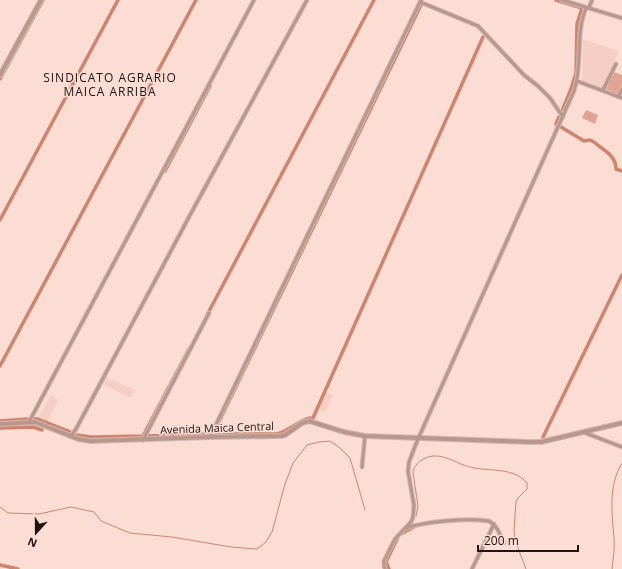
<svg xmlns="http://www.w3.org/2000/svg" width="622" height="569" font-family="'Open Sans',sans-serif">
	<rect width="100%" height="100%" fill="#fbddd4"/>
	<path fill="#f6cfc4" d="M583,39l36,12 -17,38 -20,-8z
		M106,377l29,13 -4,8 -29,-14z
		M325,392l8,3 -8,17 -7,-3z
		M51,395l7,5 -11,23 -10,-4z"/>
	<path fill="#e2a492" d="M614,72l8,3v10l-5,9 -11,-5z
		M586,110l12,5 -3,9 -13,-6z"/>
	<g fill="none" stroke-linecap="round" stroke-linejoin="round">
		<path stroke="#cf846e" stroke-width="1" d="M0,507l8,6 31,1 32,-7 23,5 7,9 29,12 42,4 59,10 26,2 9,-7 6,-10 13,-48 8,-21 14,-18 12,-3 11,-1 10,7 10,10 15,52
			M416,516l2,-10 -5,-34c1,-5 4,-9 9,-12 18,-12 35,6 53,8 16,3 40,0 52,15v6l-9,9 -2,4 -2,28 1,10 11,29
			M612,569c1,-10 3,-21 2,-31 -2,-25 -6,-52 8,-75"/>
		<path stroke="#cf846e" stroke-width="3.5" d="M556,0l26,8 -5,16 -1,49 -5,16 -9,22
			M0,79l43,-79
			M556,124l3,-7
			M561,127l23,14 6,-1 4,2c9,8 22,13 22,27l6,2
			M165,171l45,-85
			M0,220l118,-220
			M207,315l167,-315
			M0,366l196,-366
			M310,418c-12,3 -21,13 -33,16h-64l208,-429
			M313,418l170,-381
			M33,419h4l33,13
			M0,421l27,-2
			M0,428l33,-1 9,3
			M76,435l15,2 52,-1
			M143,436l46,-87
			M147,436l61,-2
			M543,437l79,-162
			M0,565l18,4
			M389,569l-3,-7 13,-27 15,-8"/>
		<g stroke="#d3b9b1" stroke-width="5">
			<path id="minor" d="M562,0l60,18
				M420,2l58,24 46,49 14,11 12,12 13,19
				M589,8l3,-8
				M577,81l45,17
				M603,90l13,-26
				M618,97l4,-8
				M29,422l225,-422
				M583,432l39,15
				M71,436l5,-7 113,-212 118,-217
				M210,437l211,-437
				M143,440l66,-127
				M362,467l3,-31
				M406,528c22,-7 61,-10 83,-7 8,4 11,14 15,22
				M385,569l-1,-4v-4l11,-22 16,-17 2,-5 1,-12 -6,-34 1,-9 9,-23 156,-348c9,-27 1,-57 12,-83
				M472,569l22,-45"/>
		</g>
		<g stroke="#d3b9b1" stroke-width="6">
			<path id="tertiary" d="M0,75l41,-75
				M0,424l35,-2 43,17 13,2 119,-4 71,-1 4,-1 17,-12 7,-2 35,11 21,4 164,6h12l81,-19"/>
		</g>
		<use href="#minor" stroke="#b9978d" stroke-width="3"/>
		<use href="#tertiary" stroke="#b9978d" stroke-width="4"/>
	</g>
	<g text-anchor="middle" stroke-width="3" stroke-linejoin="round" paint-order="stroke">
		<g font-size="11" fill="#1f1411" stroke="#fbddd4">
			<text transform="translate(217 428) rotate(-2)" y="4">Avenida Maica Central</text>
		</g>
		<g font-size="12" letter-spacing="1" fill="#1f1411" stroke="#fbddd4">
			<text x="110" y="82">SINDICATO AGRARIO<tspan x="110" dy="14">MAICA ARRIBA</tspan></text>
		</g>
	</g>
	<g transform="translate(36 533) rotate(201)" stroke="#fbddd4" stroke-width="3" paint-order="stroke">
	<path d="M0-3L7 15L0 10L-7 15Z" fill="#1f1411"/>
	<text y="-6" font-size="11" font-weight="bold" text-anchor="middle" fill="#1f1411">N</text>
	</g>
	<path d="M478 545v6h100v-6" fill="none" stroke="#1f1411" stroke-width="2"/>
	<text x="484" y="545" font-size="12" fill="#1f1411" stroke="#fbddd4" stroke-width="3" paint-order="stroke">200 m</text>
</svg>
